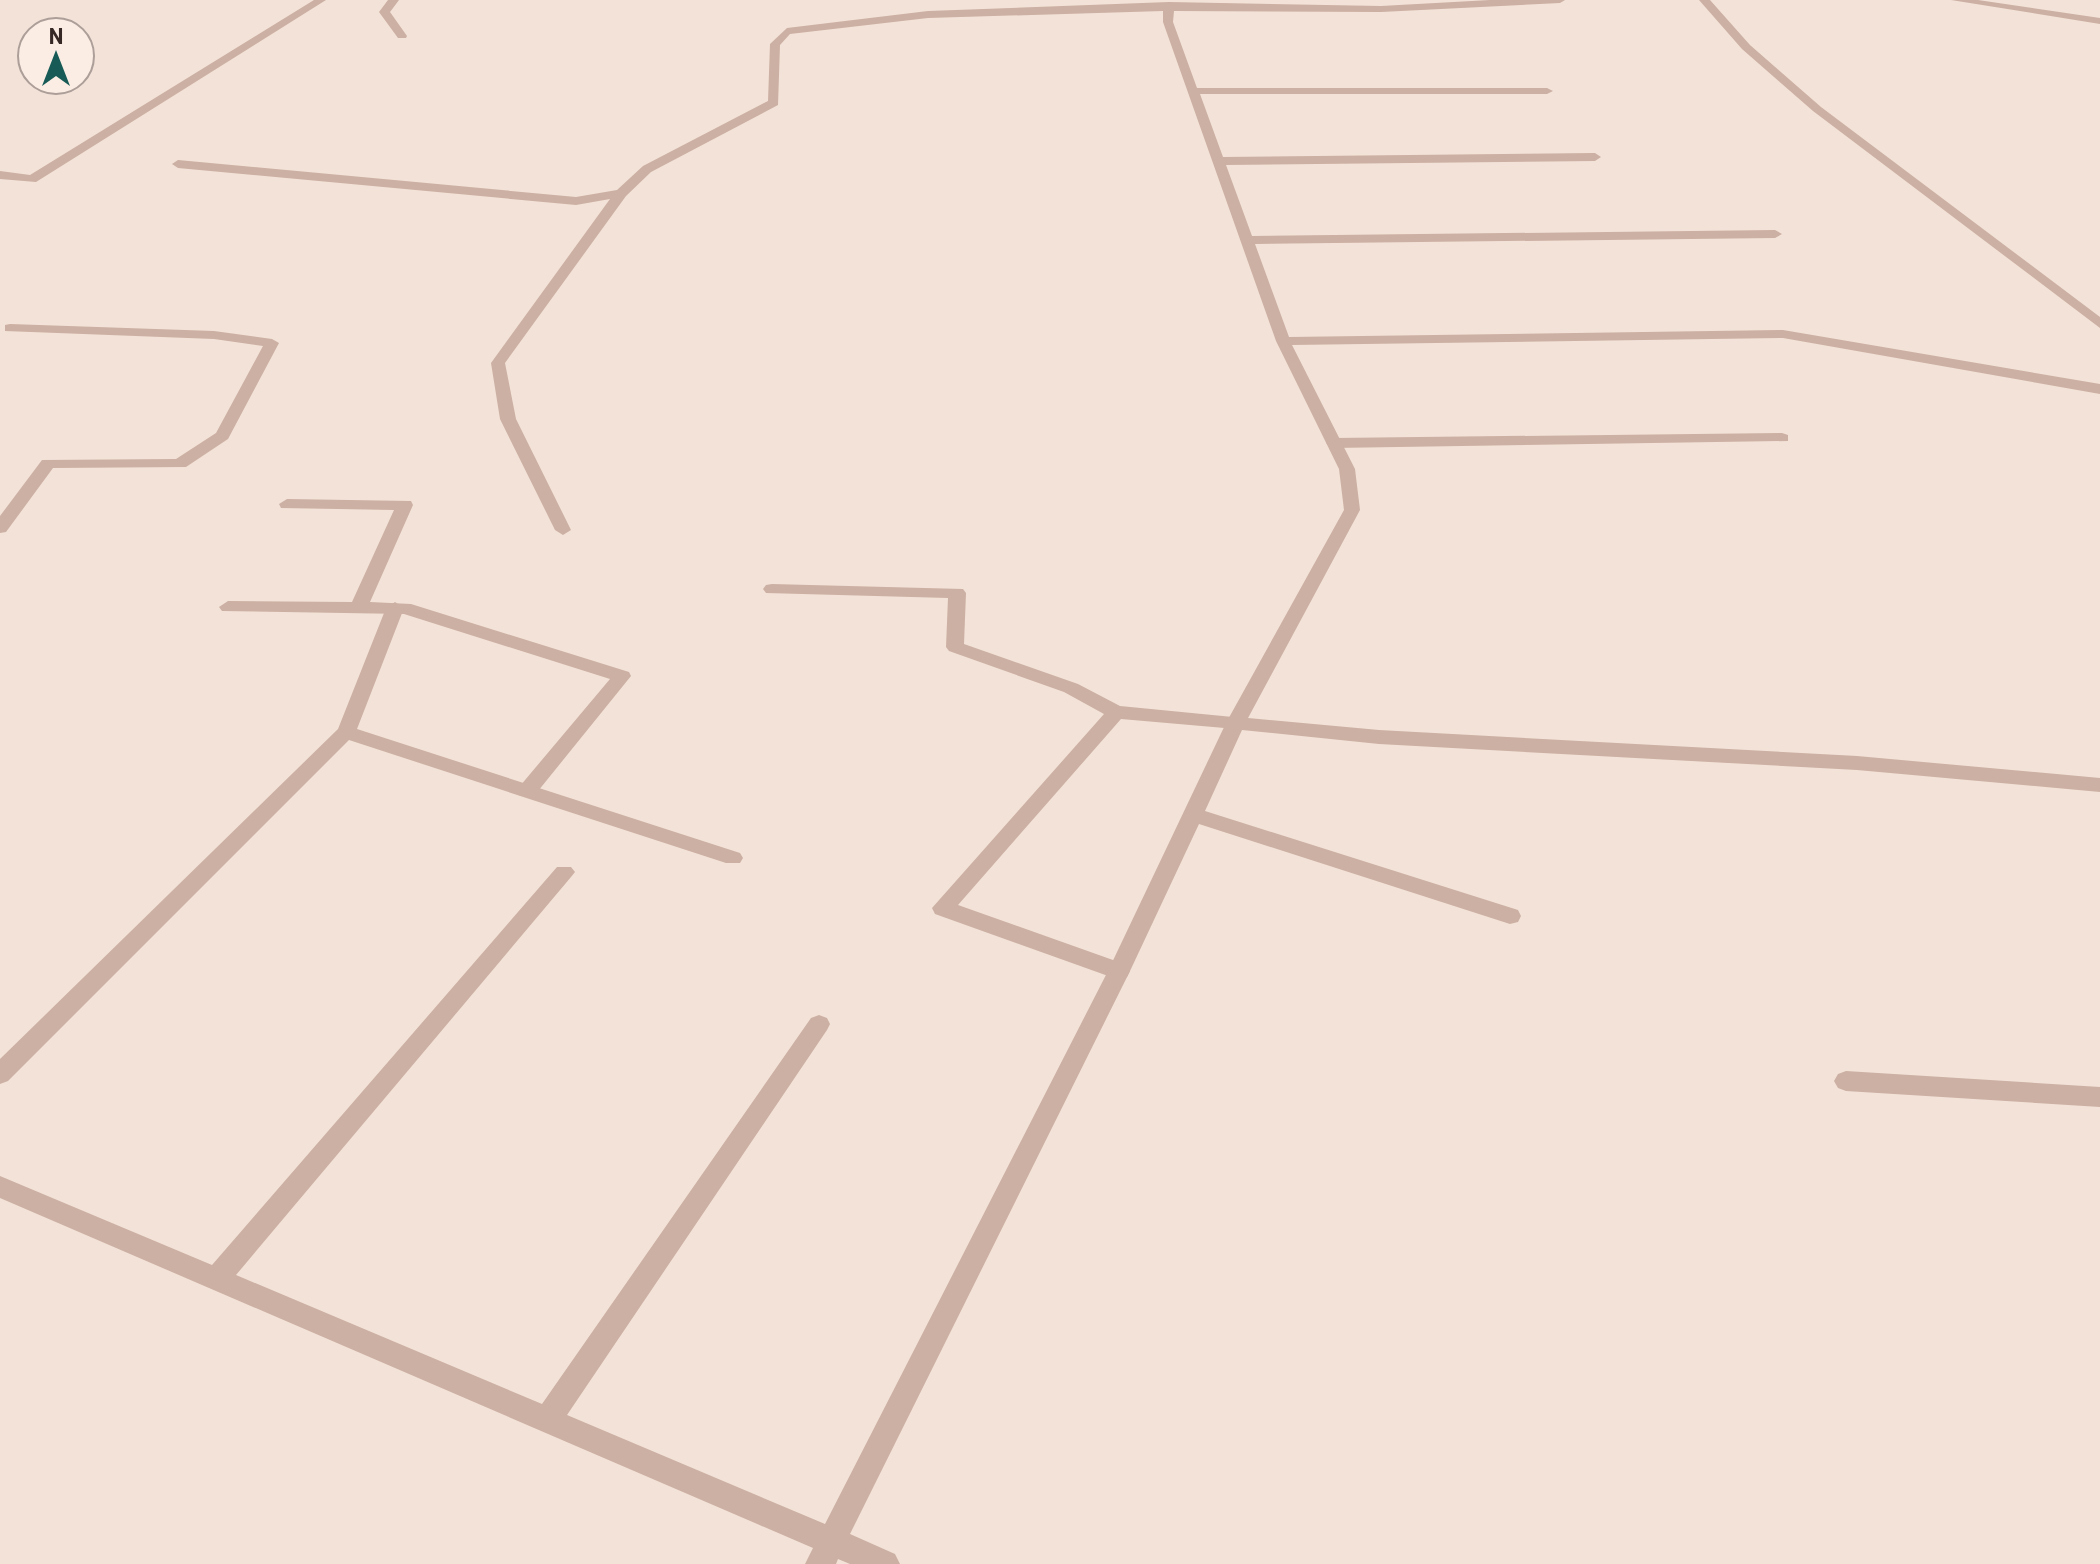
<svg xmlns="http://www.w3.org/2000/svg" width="2100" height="1564" font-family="Barlow,sans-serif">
	<rect width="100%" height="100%" fill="#f3e2d8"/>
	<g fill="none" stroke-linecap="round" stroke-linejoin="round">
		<path fill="#ccb0a3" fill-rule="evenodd" d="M1782,433l6,2v6l-454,7 -8,-5 8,-5z
			M287,499l124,2 2,4 -43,97 41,2 218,68 2,4 -97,120h-14l-3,-5 3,-5 90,-107 -206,-65 -182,-3 -3,-4 9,-6 124,1 42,-92 -113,-2 -2,-4z
			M772,584l191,5 3,4 -2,51 114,40 42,22 123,12 3,5 -10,6 -115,-10 -163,186 169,60 3,6 -3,6 -8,3 -8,-3 -176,-63 -3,-6 172,-194 -40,-22 -115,-41 -3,-4 2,-49 -182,-5 -3,-4 3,-4z"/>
		<path fill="#ccb0a3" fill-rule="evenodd" d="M314,0h12l-290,182 -36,-3v-8l30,4z
			M388,0h11l-9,12 17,24 -1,2h-8l-19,-26z
			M1490,0h75l-5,3 -179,9 -207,-1 -1,11 24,66h350l6,3 -6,3h-347l23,63 372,-4 6,4 -6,4 -369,4 26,71 523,-6 7,4 -7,4 -520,6 34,93 494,-7 317,54v10l-317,-56 -491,7 63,124 5,41 -112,208 131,12 478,26 243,22v14l-243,-22 -478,-26 -137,-14 -37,81 313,99 3,6 -3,6 -8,2 -311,-100 -69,147 -280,563 45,20 5,10h-50l-12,-5 -2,5h-31l8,-16 -813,-350v-22l212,89 345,-398h14l4,5 -4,5 -335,398 306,129 269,-386 8,-3 8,3 3,6 -3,6 -260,385 258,109 283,-553 118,-248 118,-213 -5,-41 -63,-128 -113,-319v-11l-235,7 -138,16 -10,11 -2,60 -127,67 -25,24 -121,167 11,56 55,111 -8,5 -8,-5 -55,-111 -9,-56 119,-164 -34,6 -398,-37 -6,-4 6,-4 398,37 41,-7 26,-24 125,-65 2,-57 17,-16 141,-17 241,-9 212,4z
			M1699,0h11l40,45 71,62 279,210v11l-287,-217 -71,-62z
			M1951,0h27l122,18v6z
			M10,324l204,7 58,8 7,4 -51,96 -42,28 -133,1 -47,64 -6,1v-17l42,-56 134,-1 40,-26 47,-87 -49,-7 -209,-8v-6z
			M395,602l9,6 -47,121 383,124 3,5 -3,5h-14l-377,-123 -341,341 -8,3v-25l338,-330 48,-121z
			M1846,1071l254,16v20l-254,-16 -8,-3 -4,-7 4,-7z"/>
	</g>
	<g transform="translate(56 56)"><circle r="38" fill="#fbede4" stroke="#ac9e98" stroke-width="2"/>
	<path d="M0-6L14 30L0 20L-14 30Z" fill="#185b56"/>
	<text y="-12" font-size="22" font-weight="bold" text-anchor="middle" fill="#362825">N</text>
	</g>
</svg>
